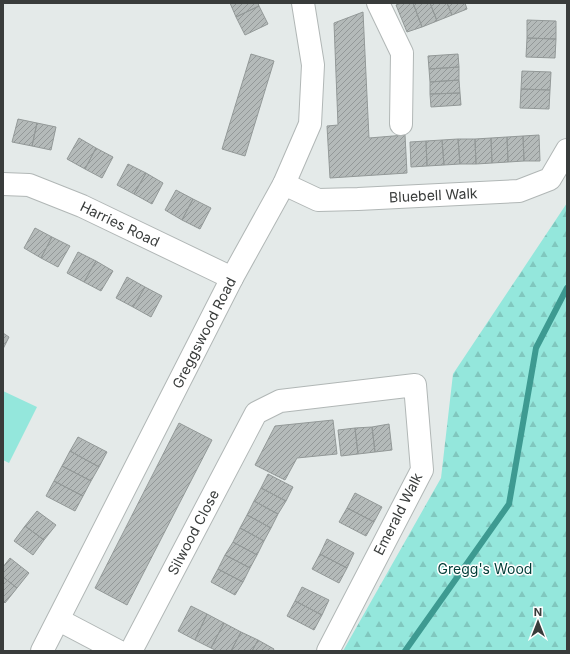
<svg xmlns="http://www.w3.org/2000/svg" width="570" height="654" font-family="Inter,sans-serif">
	<defs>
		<pattern id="forest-firs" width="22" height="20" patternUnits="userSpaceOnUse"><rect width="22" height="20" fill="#94e7dc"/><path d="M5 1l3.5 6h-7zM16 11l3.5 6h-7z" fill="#80c7be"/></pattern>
		<pattern id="building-hatch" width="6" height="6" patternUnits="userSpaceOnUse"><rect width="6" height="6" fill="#b4bab9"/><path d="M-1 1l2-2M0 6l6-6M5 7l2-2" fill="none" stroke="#939898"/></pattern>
	</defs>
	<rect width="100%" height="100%" fill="#e4eae9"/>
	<path fill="url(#forest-firs)" d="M567,203v448h-224l98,-173 12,-104z"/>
	<path fill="#94e7dc" d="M3,391l34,16 -28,56 -6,-3z"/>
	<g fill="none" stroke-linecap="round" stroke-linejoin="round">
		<path stroke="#3d9a91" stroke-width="6" d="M405,651l104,-147 27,-156 31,-60"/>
	</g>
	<path fill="url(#building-hatch)" stroke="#939998" d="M230,3h28l1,3 -23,11z
		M401,3h12l9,24 -15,5 -11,-27z
		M413,3h17l7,18 -15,6z
		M430,3h17l5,12 -15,6z
		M447,3h18l2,6 -15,6z
		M259,6l9,18 -23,11 -9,-18z
		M363,12l6,126 36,-3 2,38 -77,5 -3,-52 11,-1 -4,-102z
		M527,20l29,1v18l-29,-1z
		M527,38l29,1 -1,19 -29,-1z
		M251,54l23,7 -29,95 -23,-7z
		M458,54l1,13 -30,2 -1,-13z
		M459,67v13l-29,2 -1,-13z
		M522,71l29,1 -1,18 -29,-1z
		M459,80l1,13 -30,1v-12z
		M521,89l29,1 -1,19 -29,-1z
		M460,93l1,12 -30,2 -1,-13z
		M18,119l19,4 -5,23 -20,-4z
		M37,123l19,4 -5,23 -19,-4z
		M539,135l1,26h-16l-1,-25z
		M523,136l1,25 -16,1 -1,-25z
		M507,137l1,25 -16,1 -1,-25z
		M79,138l17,10 -11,21 -18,-10z
		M491,138l1,25 -16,1 -1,-25z
		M458,139h17l1,25h-16z
		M458,139l2,25 -16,1 -2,-25z
		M442,140l2,25 -17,1 -1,-25z
		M426,141l1,25 -16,1 -1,-25z
		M96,148l17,9 -11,21 -17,-9z
		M128,164l18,9 -12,21 -17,-9z
		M146,173l17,10 -11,21 -18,-10z
		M176,190l17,9 -11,21 -17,-10z
		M193,199l18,9 -11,21 -18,-9z
		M35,228l17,9 -11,21 -17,-10z
		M52,237l18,9 -12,21 -17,-9z
		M78,252l18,9 -12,21 -17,-9z
		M96,261l17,10 -12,20 -17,-9z
		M127,277l18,10 -12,20 -17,-9z
		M145,287l17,9 -11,21 -18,-10z
		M3,333l6,4 -6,12z
		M333,420l4,34 -40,4 -12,22 -30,-15 20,-39z
		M179,423l33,17 -85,165 -32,-17z
		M389,424l3,26 -17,2 -3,-25z
		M372,427l3,25 -17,2 -3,-26z
		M355,428l3,26 -17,2 -3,-26z
		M78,437l29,15 -8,15 -29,-16z
		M70,451l29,16 -8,14 -29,-15z
		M62,466l29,15 -8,15 -29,-15z
		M268,474l25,13 -7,14 -25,-13z
		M54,481l29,15 -8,15 -29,-15z
		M261,488l25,13 -8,13 -24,-13z
		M355,493l27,14 -8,15 -27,-14z
		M254,501l24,13 -7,14 -24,-13z
		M347,508l27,14 -8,14 -27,-14z
		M37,511l19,14 -12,15 -19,-14z
		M247,515l24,13 -7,13 -24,-13z
		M25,526l19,14 -11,15 -19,-14z
		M240,528l24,13 -7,14 -24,-13z
		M327,539l27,14 -7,15 -27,-14z
		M233,542l24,13 -7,13 -25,-13z
		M320,554l27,14 -8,15 -27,-14z
		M225,555l25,13 -7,14 -25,-13z
		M10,558l19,15 -12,15 -14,-11v-10z
		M218,569l25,13 -8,13 -24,-13z
		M3,577l14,11 -12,15 -2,-2z
		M302,587l27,13 -7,15 -27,-14z
		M295,601l27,14 -8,15 -27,-14z
		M191,606l16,8 -12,26 -17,-9z
		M207,614l17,9 -13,25 -16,-8z
		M224,623l17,9 -10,19h-14l-6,-3z
		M241,632l17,8 -6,11h-21z
		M258,640l16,9 -1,2h-21z"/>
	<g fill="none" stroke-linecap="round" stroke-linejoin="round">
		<g stroke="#b1b7b6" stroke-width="24">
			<g id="minor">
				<path d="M378,3l24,50 -1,71"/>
				<path id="s1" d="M3,184l26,1 53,21 150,72"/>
				<path id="s2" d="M284,184l34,16 40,-1 161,-8 31,-12 17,-29"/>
				<path d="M59,620l59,31"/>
				<path id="s3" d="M42,651l190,-373 52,-94 26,-60 3,-59 -10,-62"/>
				<path id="s4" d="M131,651l125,-238 24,-12 135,-16 7,85 -94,181"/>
			</g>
		</g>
		<use href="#minor" stroke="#fff" stroke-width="22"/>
	</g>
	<g text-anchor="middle" stroke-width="3" stroke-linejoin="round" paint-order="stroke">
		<g font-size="14" fill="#393c3b" stroke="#fff">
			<text dy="5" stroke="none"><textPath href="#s2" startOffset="153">Bluebell Walk</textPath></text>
			<text dy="5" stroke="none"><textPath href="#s1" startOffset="125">Harries Road</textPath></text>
			<text dy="5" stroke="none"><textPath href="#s3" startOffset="357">Greggswood Road</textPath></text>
			<text transform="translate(398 514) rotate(-63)" y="5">Emerald Walk</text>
			<text dy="5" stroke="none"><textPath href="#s4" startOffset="134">Silwood Close</textPath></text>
		</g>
		<g font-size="14" fill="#003d37" stroke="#fff">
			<text x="485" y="574">Gregg's Wood</text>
		</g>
	</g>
	<rect width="570" height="654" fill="none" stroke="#393c3b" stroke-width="8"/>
	<g transform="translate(538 622)" stroke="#ffffff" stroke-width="3" paint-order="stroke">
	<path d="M0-3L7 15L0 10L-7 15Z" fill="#393c3b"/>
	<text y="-6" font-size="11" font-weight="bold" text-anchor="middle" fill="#393c3b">N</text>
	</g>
</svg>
